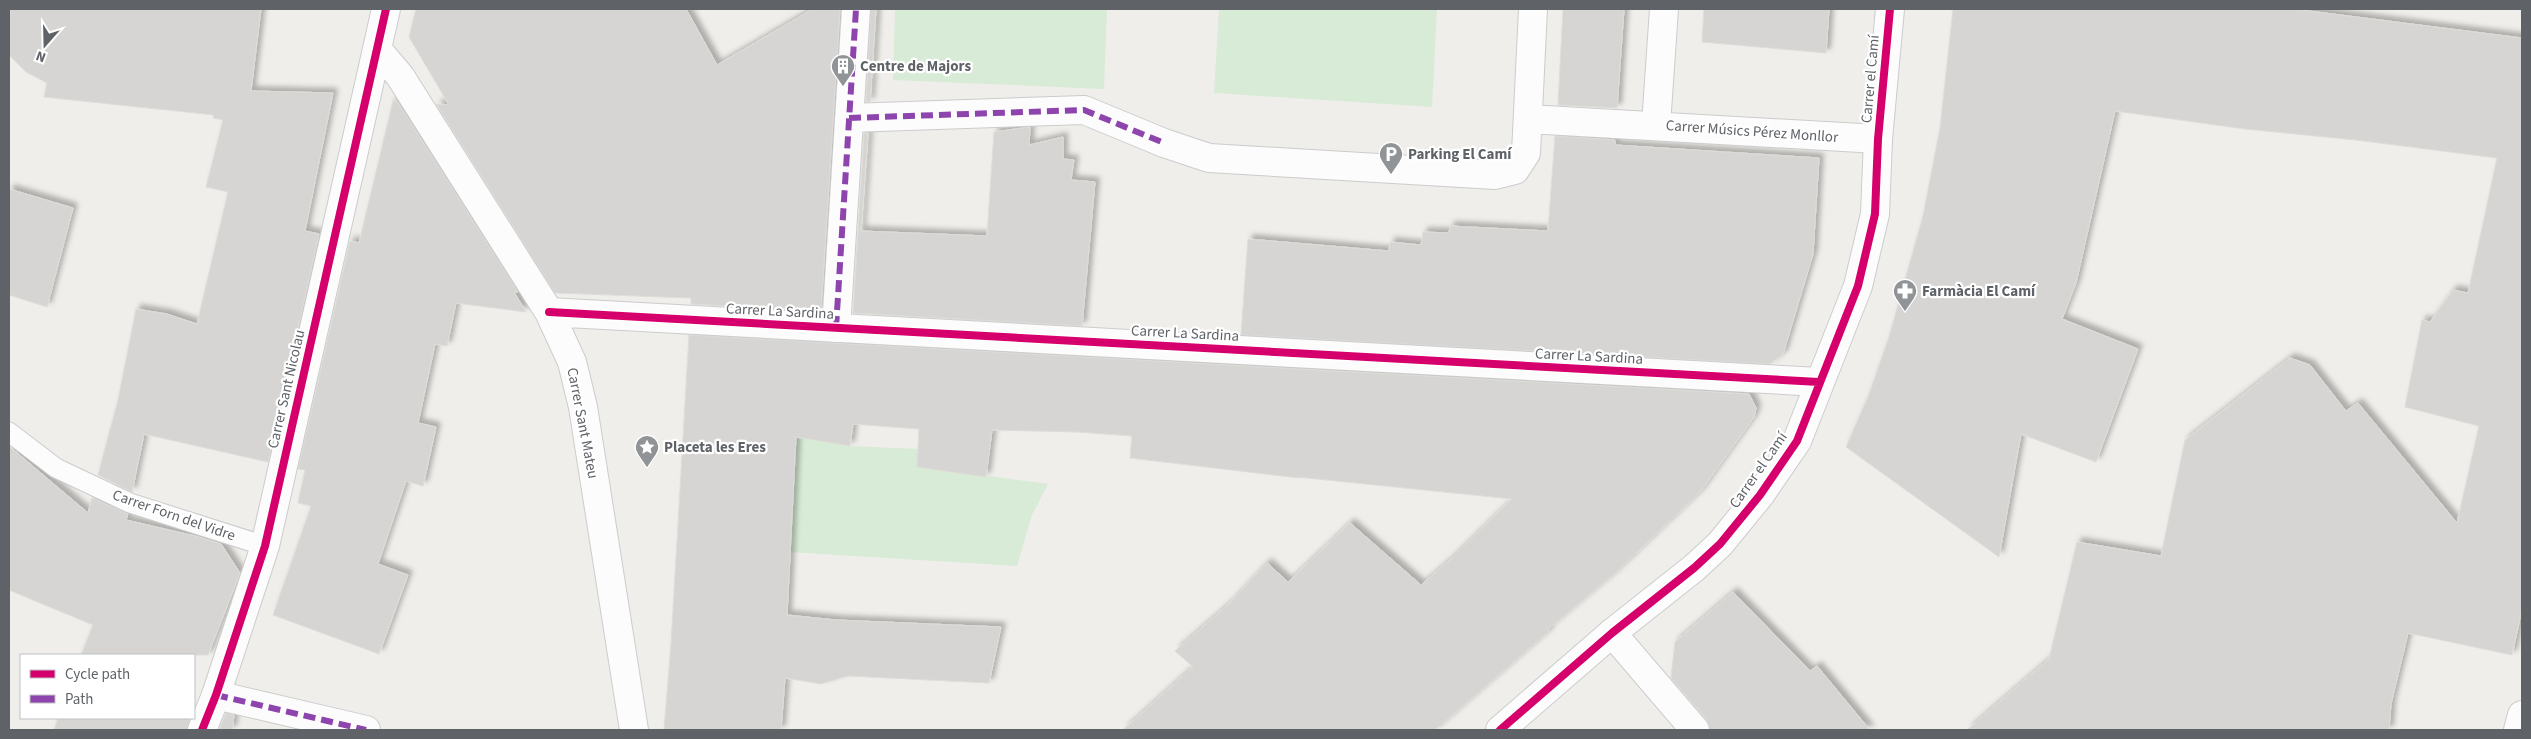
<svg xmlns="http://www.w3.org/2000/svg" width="2531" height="739" font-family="'Source Sans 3',sans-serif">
	<defs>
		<filter id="shadow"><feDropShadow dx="4.5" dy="-4.5" stdDeviation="2.5" flood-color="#0004"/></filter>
	</defs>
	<rect width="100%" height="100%" fill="#efeeea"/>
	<path fill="#d8ebd6" d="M895,9h212l-3,80 -211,-9z
		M1219,9h218l-5,98 -218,-14z
		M796,437l54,9 68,3v18l130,17 -16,31 -15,51 -228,-14z"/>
	<path fill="#d6d5d3" stroke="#deddd9" filter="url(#shadow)" d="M9,9h252l-10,82 82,2 -28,138 14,3 -51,228 -124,-28 -12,58 -34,-17 20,-75 18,-91 31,5 30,10 31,-132 -22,-5 17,-67 -10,-2 1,-3 -170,-18 3,-14 -21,-11 -17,-17z
		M416,9h270l31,56 96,-56h27l-19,302 -130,-7v-6l-136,-5 -119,-189 13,1 -40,-68z
		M871,9h5l-6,93h-4z
		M1563,9h61l-7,99 -59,-3z
		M1704,9h125l-3,44 -124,-11z
		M1953,9h340l229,29v571l-10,46 -104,-22 -17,71 -2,26h-422l82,-71 28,-117 84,14 24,-116 105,-82 20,7 36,46 12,-8 99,120 22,-97 -74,-19 17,-87 8,2 23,-32 15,3 29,-135 -141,-18 -111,-11 -130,-18 -39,172 -14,36 76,30 -42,113 -75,-28 -22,123 -153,-110 22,-50 21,-60 34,-121 17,-88z
		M393,101h4l121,191h-4l12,20 -70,-9 -9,43 -12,-2 -17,79 18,4 -13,59 -17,-5 -28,83 30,11 -29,79 -106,-39 38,-109 -13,-3 7,-33 -7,-1 52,-228 9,2z
		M1030,127l-1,18 34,-8v22l11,1 -3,20 24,2 -13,144 -229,-13 11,-180h4l-7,98 126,5 7,-104z
		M1555,136l60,4v5l204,13 -6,96 -30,100 -13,10 -529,-29 7,-96 141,12 1,-9 31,3 2,-13 26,1 1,-7 98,5z
		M9,189l64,19 -26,99 -38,-12z
		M689,335l1060,59 7,14 -2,9 -54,75 -86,82 -66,55 1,2 -114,99h-312l70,-63 -18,-16 54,-47 38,-41 21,19 62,-59 71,62 31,-27 60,-59 -215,-22 2,1 -169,-20 2,-22 -55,-4 -85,-2 -6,47 -69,-10 2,-38 -66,-5 -3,22 -54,-9 -9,178 49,5 165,7 -12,56 -141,-7 -27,8 -36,-6 -4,52h-117l7,-86z
		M9,446l79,67 4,-15 36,16 -2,6 69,16 26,8 19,29 -32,82h-127l12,-30 -84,-35z
		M1733,592l77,79 7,-5 53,64h-160l-3,-10 -36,-42 4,-36z
		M226,713l8,2 -2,15h-13z
		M58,718h132l-3,12h-133z"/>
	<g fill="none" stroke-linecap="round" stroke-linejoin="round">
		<g stroke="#cbcccc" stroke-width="21">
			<path id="service" d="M9,432l47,36 74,35 135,43"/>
		</g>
		<g stroke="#cbcccc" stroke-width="30">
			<path id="pedestrian" d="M849,118l235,-8 80,33
				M836,328l20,-319
				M216,695l150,35"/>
		</g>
		<g stroke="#cbcccc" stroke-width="30">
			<path id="minor" d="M377,49l23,27 149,236 23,50 11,45 51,323
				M1528,119l350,20
				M1656,125l8,-116
				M1164,143l45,15 286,17 20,-5 11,-17 7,-144
				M549,312l1270,70
				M1612,633l83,97
				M202,730l14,-35 49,-149 121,-537
				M2518,730l4,-15"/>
		</g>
		<g stroke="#cbcccc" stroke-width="30">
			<path id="tertiary" d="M1500,730l112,-97 82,-65 26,-24 40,-49 37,-54 61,-155 17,-72 3,-75 12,-130"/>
		</g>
		<use href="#service" stroke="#fdfcfc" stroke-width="19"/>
		<use href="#pedestrian" stroke="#fdfcfc" stroke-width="28"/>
		<use href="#minor" stroke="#fdfcfc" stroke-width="28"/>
		<use href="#tertiary" stroke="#fdfcfc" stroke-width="28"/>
		<path stroke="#8e44ad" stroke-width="6" stroke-dasharray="12 6" stroke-linecap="butt" d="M849,118l235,-8 80,33
			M836,328l20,-319
			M216,695l150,35"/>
		<g stroke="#fff" stroke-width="11">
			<path id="cycleway" d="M549,312l1270,70
				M202,730l14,-35 49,-149 121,-537
				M1500,730l112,-97 82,-65 26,-24 40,-49 37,-54 61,-155 17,-72 3,-75 12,-130"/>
		</g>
		<use href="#cycleway" stroke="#d6006c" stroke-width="8"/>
	</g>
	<defs>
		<g id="building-pin" transform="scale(1.25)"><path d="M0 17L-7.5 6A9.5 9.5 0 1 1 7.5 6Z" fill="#919496" stroke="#fff"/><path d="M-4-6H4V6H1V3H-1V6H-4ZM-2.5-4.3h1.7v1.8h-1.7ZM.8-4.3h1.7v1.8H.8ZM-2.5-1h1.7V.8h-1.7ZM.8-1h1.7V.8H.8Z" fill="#fff"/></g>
		<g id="parking-pin" transform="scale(1.25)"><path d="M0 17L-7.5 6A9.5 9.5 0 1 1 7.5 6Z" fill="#919496" stroke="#fff"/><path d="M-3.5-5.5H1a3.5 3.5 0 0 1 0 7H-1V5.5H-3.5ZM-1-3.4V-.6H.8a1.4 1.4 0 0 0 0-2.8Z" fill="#fff"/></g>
		<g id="pharmacy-pin" transform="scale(1.25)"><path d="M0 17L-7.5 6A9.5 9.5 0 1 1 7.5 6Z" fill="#919496" stroke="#fff"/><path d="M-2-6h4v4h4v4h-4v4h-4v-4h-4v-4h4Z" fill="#fff"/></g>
		<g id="sight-pin" transform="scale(1.25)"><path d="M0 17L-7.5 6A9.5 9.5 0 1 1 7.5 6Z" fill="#919496" stroke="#fff"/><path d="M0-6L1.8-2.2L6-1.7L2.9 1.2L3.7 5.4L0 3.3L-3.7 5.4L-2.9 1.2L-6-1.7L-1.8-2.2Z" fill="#fff"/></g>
	</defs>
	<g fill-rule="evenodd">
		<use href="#building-pin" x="843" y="66"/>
		<use href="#parking-pin" x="1391" y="154"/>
		<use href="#pharmacy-pin" x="1905" y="291"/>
		<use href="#sight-pin" x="647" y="447"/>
	</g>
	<g text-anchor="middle" stroke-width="4.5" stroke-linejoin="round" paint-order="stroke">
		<g font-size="15" font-weight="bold" fill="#5f6368" stroke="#fff" text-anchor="start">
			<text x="860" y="71">Centre de Majors</text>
			<text x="1408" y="159">Parking El Camí</text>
			<text x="1922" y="296">Farmàcia El Camí</text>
			<text x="664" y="452">Placeta les Eres</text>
		</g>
		<g font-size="15" fill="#5f6368" stroke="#fff">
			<text transform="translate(1870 79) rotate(-85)" y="5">Carrer el Camí</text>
			<text transform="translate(1752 131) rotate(4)" y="5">Carrer Músics Pérez Monllor</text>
			<text transform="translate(780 311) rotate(3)" y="5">Carrer La Sardina</text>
			<text transform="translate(1185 333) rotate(3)" y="5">Carrer La Sardina</text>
			<text transform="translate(1589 356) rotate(3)" y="5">Carrer La Sardina</text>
			<text transform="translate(286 389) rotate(-77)" y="5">Carrer Sant Nicolau</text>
			<text transform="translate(583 423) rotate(79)" y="5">Carrer Sant Mateu</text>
			<text transform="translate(1758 470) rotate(-55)" y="5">Carrer el Camí</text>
			<text transform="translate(174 515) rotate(19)" y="5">Carrer Forn del Vidre</text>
		</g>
	</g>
	<rect width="2531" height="739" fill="none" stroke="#5f6368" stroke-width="20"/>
	<rect x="20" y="654" width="175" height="65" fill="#ffffff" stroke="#bfc1c3"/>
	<rect x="30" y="670" width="25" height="8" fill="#d6006c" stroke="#bfc1c3"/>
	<text x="65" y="679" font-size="15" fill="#5f6368">Cycle path</text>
	<rect x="30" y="695" width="25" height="8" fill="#8e44ad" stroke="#bfc1c3"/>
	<text x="65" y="704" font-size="15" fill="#5f6368">Path</text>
	<g transform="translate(45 45) rotate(200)" stroke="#ffffff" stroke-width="4" paint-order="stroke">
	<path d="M0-4L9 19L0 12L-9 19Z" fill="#5f6368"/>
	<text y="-8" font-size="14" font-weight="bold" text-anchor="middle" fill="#5f6368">N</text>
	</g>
</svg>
